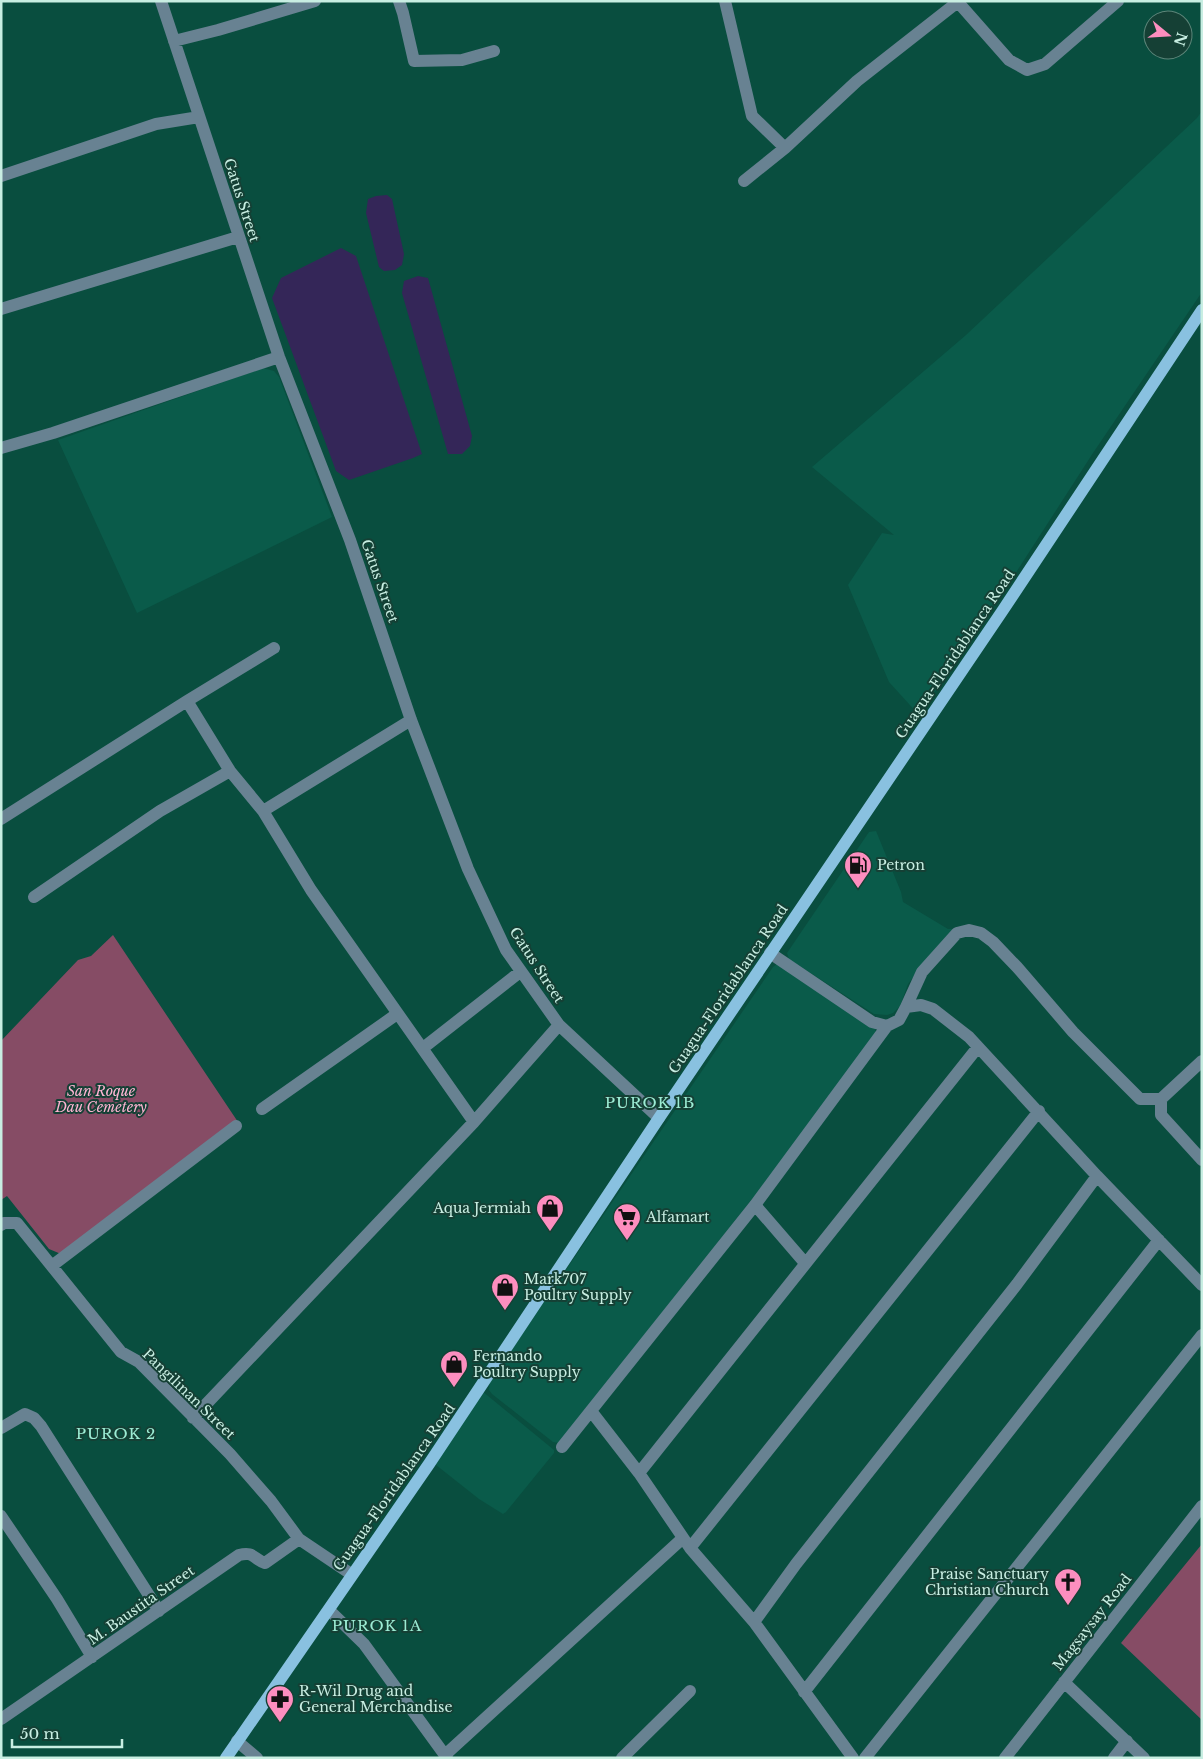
<svg xmlns="http://www.w3.org/2000/svg" width="1203" height="1759" font-family="'Libre Baskerville',serif">
	<rect width="100%" height="100%" fill="#094e3f"/>
	<path fill="#0a5b4a" d="M1202,111v181l-109,161 -85,132 -89,130 -30,-33 -41,-97 34,-52 12,2 -82,-68 154,-132 231,-217z
		M263,368l11,3 5,6 53,140 -195,96 -79,-173z
		M876,831l25,61 2,10 45,27h10l-33,33 -17,22 -8,22 -7,7 -6,2 -13,-1 -85,-55 -2,-6 82,-121z
		M777,964l98,64 1,6 -53,75 -264,334 -6,-1 -61,-48 -3,-4 1,-9 283,-414z
		M482,1391l72,59v3l-48,59 -3,2 -24,-15 -43,-34 -1,-5z"/>
	<path fill="#864c65" d="M113,935l125,187 -177,132 -12,-5 -42,-53 -6,4v-159l77,-81 13,-4z
		M1202,1544v176l-81,-77z"/>
	<path fill="#342658" d="M387,195l5,4 12,55 -2,11 -7,5 -11,1 -5,-4 -13,-54 2,-14 8,-3z
		M341,248l15,8 66,198 -9,4 -64,22 -13,-9 -64,-173 9,-20z
		M418,276l10,2 44,158 -2,10 -8,8h-14l-46,-161 2,-12z"/>
	<g fill="none" stroke-linecap="round" stroke-linejoin="round">
		<path stroke="#688292" stroke-width="12" d="M161,1l118,356 71,183 61,180 57,149 38,81 53,75 100,93
			M399,1l4,12 11,48 48,-1 32,-9
			M725,1l27,115 33,32
			M957,1l52,59 18,10 18,-6 73,-63
			M174,41l44,-11 97,-29
			M1,176l155,-52 43,-7
			M744,181l41,-33 72,-67 102,-80
			M1,309l237,-72
			M1,448l52,-15 226,-76
			M187,701l43,70 33,40
			M411,720l-148,91 48,79 163,232
			M1,819l186,-118 87,-53
			M34,897l126,-86 70,-40
			M770,953l102,69 15,4 12,-6 7,-13 15,-2 12,4 36,28 128,139 105,109
			M906,1007l16,-35 35,-39 12,-3 12,3 12,9 24,25 56,65 67,67h21v16l41,45
			M423,1048l97,-76
			M1161,1099l41,-38
			M262,1109l135,-95
			M755,1205l50,58
			M1,1225l3,-2h13l104,129 18,10 91,92 41,47 28,38 52,35
			M53,1265l183,-139
			M591,1411l48,62 51,75 64,74 99,136
			M193,1418l281,-296 85,-97
			M1,1428l24,-14 9,4 7,8 118,185
			M562,1447l193,-242 132,-179
			M639,1473l339,-426
			M1,1516l56,83 35,58
			M690,1548l349,-437
			M329,1610l35,34 83,114
			M754,1622l42,-58 221,-280 80,-108
			M1064,1682l80,76
			M804,1692l355,-452
			M1,1719l238,-164c15,-4 14,4 26,8l34,-24
			M237,1741l20,17
			M445,1755l238,-217
			M622,1758l68,-67
			M865,1758l337,-423
			M1005,1758l197,-252
			M1114,1758l13,-17"/>
		<path stroke="#89c1e0" stroke-width="12" d="M226,1758l203,-294 230,-346 344,-508 199,-300"/>
	</g>
	<defs>
		<g id="fuel-pin" transform="scale(1.4375)"><path d="M0 17L-7.5 6A9.5 9.5 0 1 1 7.5 6Z" fill="#fd8ebf" stroke="#154035"/><path d="M-5.5-6h7V0h2V4h1.3V-2.5L3-4.5l.8-.8L6-3V5H2.5V1h-1V6h-7ZM-4.2-4.7v3.2H.2V-4.7Z" fill="#111"/></g>
		<g id="shop-pin" transform="scale(1.4375)"><path d="M0 17L-7.5 6A9.5 9.5 0 1 1 7.5 6Z" fill="#fd8ebf" stroke="#154035"/><path d="M-5-2.5h2.3a2.7 3.5 0 0 1 5.4 0H5L5.5 6h-11ZM-1.5-2.5h3a1.5 2.3 0 0 0-3 0Z" fill="#111"/></g>
		<g id="supermarket-pin" transform="scale(1.4375)"><path d="M0 17L-7.5 6A9.5 9.5 0 1 1 7.5 6Z" fill="#fd8ebf" stroke="#154035"/><path d="M-6-5.5h2.5l.6 2H6L4.5 2H-2.5L-4.4-4H-6ZM-1.5 3.2a1.3 1.3 0 1 0 .1 0ZM3 3.2a1.3 1.3 0 1 0 .1 0Z" fill="#111"/></g>
		<g id="church-pin" transform="scale(1.4375)"><path d="M0 17L-7.5 6A9.5 9.5 0 1 1 7.5 6Z" fill="#fd8ebf" stroke="#154035"/><path d="M-1.2-6h2.4v3.5h3.3v2.4h-3.3V6h-2.4V-.1h-3.3v-2.4h3.3Z" fill="#111"/></g>
		<g id="pharmacy-pin" transform="scale(1.4375)"><path d="M0 17L-7.5 6A9.5 9.5 0 1 1 7.5 6Z" fill="#fd8ebf" stroke="#154035"/><path d="M-2-6h4v4h4v4h-4v4h-4v-4h-4v-4h4Z" fill="#111"/></g>
	</defs>
	<g fill-rule="evenodd">
		<use href="#fuel-pin" x="858" y="865"/>
		<use href="#shop-pin" x="550" y="1208"/>
		<use href="#supermarket-pin" x="627" y="1217"/>
		<use href="#shop-pin" x="505" y="1287"/>
		<use href="#shop-pin" x="454" y="1364"/>
		<use href="#church-pin" x="1068" y="1582"/>
		<use href="#pharmacy-pin" x="280" y="1699"/>
	</g>
	<g text-anchor="middle" stroke-width="4" stroke-linejoin="round" paint-order="stroke">
		<g font-size="14" fill="#c8eee2" stroke="#154035">
			<text transform="translate(242 200) rotate(72)" y="5">Gatus Street</text>
			<text transform="translate(380 581) rotate(71)" y="5">Gatus Street</text>
			<text transform="translate(955 654) rotate(-56)" y="5">Guagua-Floridablanca Road</text>
			<text transform="translate(537 965) rotate(57)" y="5">Gatus Street</text>
			<text transform="translate(728 989) rotate(-56)" y="5">Guagua-Floridablanca Road</text>
			<text transform="translate(189 1394) rotate(44)" y="5">Pangilinan Street</text>
			<text transform="translate(394 1487) rotate(-55)" y="5">Guagua-Floridablanca Road</text>
			<text transform="translate(141 1605) rotate(-35)" y="5">M. Baustita Street</text>
			<text transform="translate(1092 1622) rotate(-52)" y="5">Magsaysay Road</text>
		</g>
		<g font-size="14" fill="#c8eee2" stroke="#154035" text-anchor="start">
			<text x="877" y="870">Petron</text>
			<text x="531" y="1213" text-anchor="end">Aqua Jermiah</text>
			<text x="646" y="1222">Alfamart</text>
			<text x="524" y="1284">Mark707<tspan x="524" dy="16">Poultry Supply</tspan></text>
			<text x="473" y="1361">Fernando<tspan x="473" dy="16">Poultry Supply</tspan></text>
			<text x="1049" y="1579" text-anchor="end">Praise Sanctuary<tspan x="1049" dy="16">Christian Church</tspan></text>
			<text x="299" y="1696">R-Wil Drug and<tspan x="299" dy="16">General Merchandise</tspan></text>
		</g>
		<g font-size="14" font-style="italic" fill="#feb4d2" stroke="#154035">
			<text x="101" y="1096">San Roque<tspan x="101" dy="16">Dau Cemetery</tspan></text>
		</g>
		<g font-size="15" letter-spacing="1" fill="#9cecd4" stroke="#154035">
			<text x="650" y="1108">PUROK 1B</text>
			<text x="116" y="1439">PUROK 2</text>
			<text x="377" y="1631">PUROK 1A</text>
		</g>
	</g>
	<rect width="1203" height="1759" fill="none" stroke="#c8eee2" stroke-width="5"/>
	<g transform="translate(1168 35) rotate(108)"><circle r="24" fill="#154035" stroke="#5d867a"/>
	<path d="M0-4L9 19L0 12L-9 19Z" fill="#fd8ebf"/>
	<text y="-8" font-size="14" font-weight="bold" text-anchor="middle" fill="#c8eee2">N</text>
	</g>
	<path d="M12 1739v8h110v-8" fill="none" stroke="#c8eee2" stroke-width="2.5"/>
	<text x="20" y="1739" font-size="15" fill="#c8eee2" stroke="#154035" stroke-width="4" paint-order="stroke">50 m</text>
</svg>
